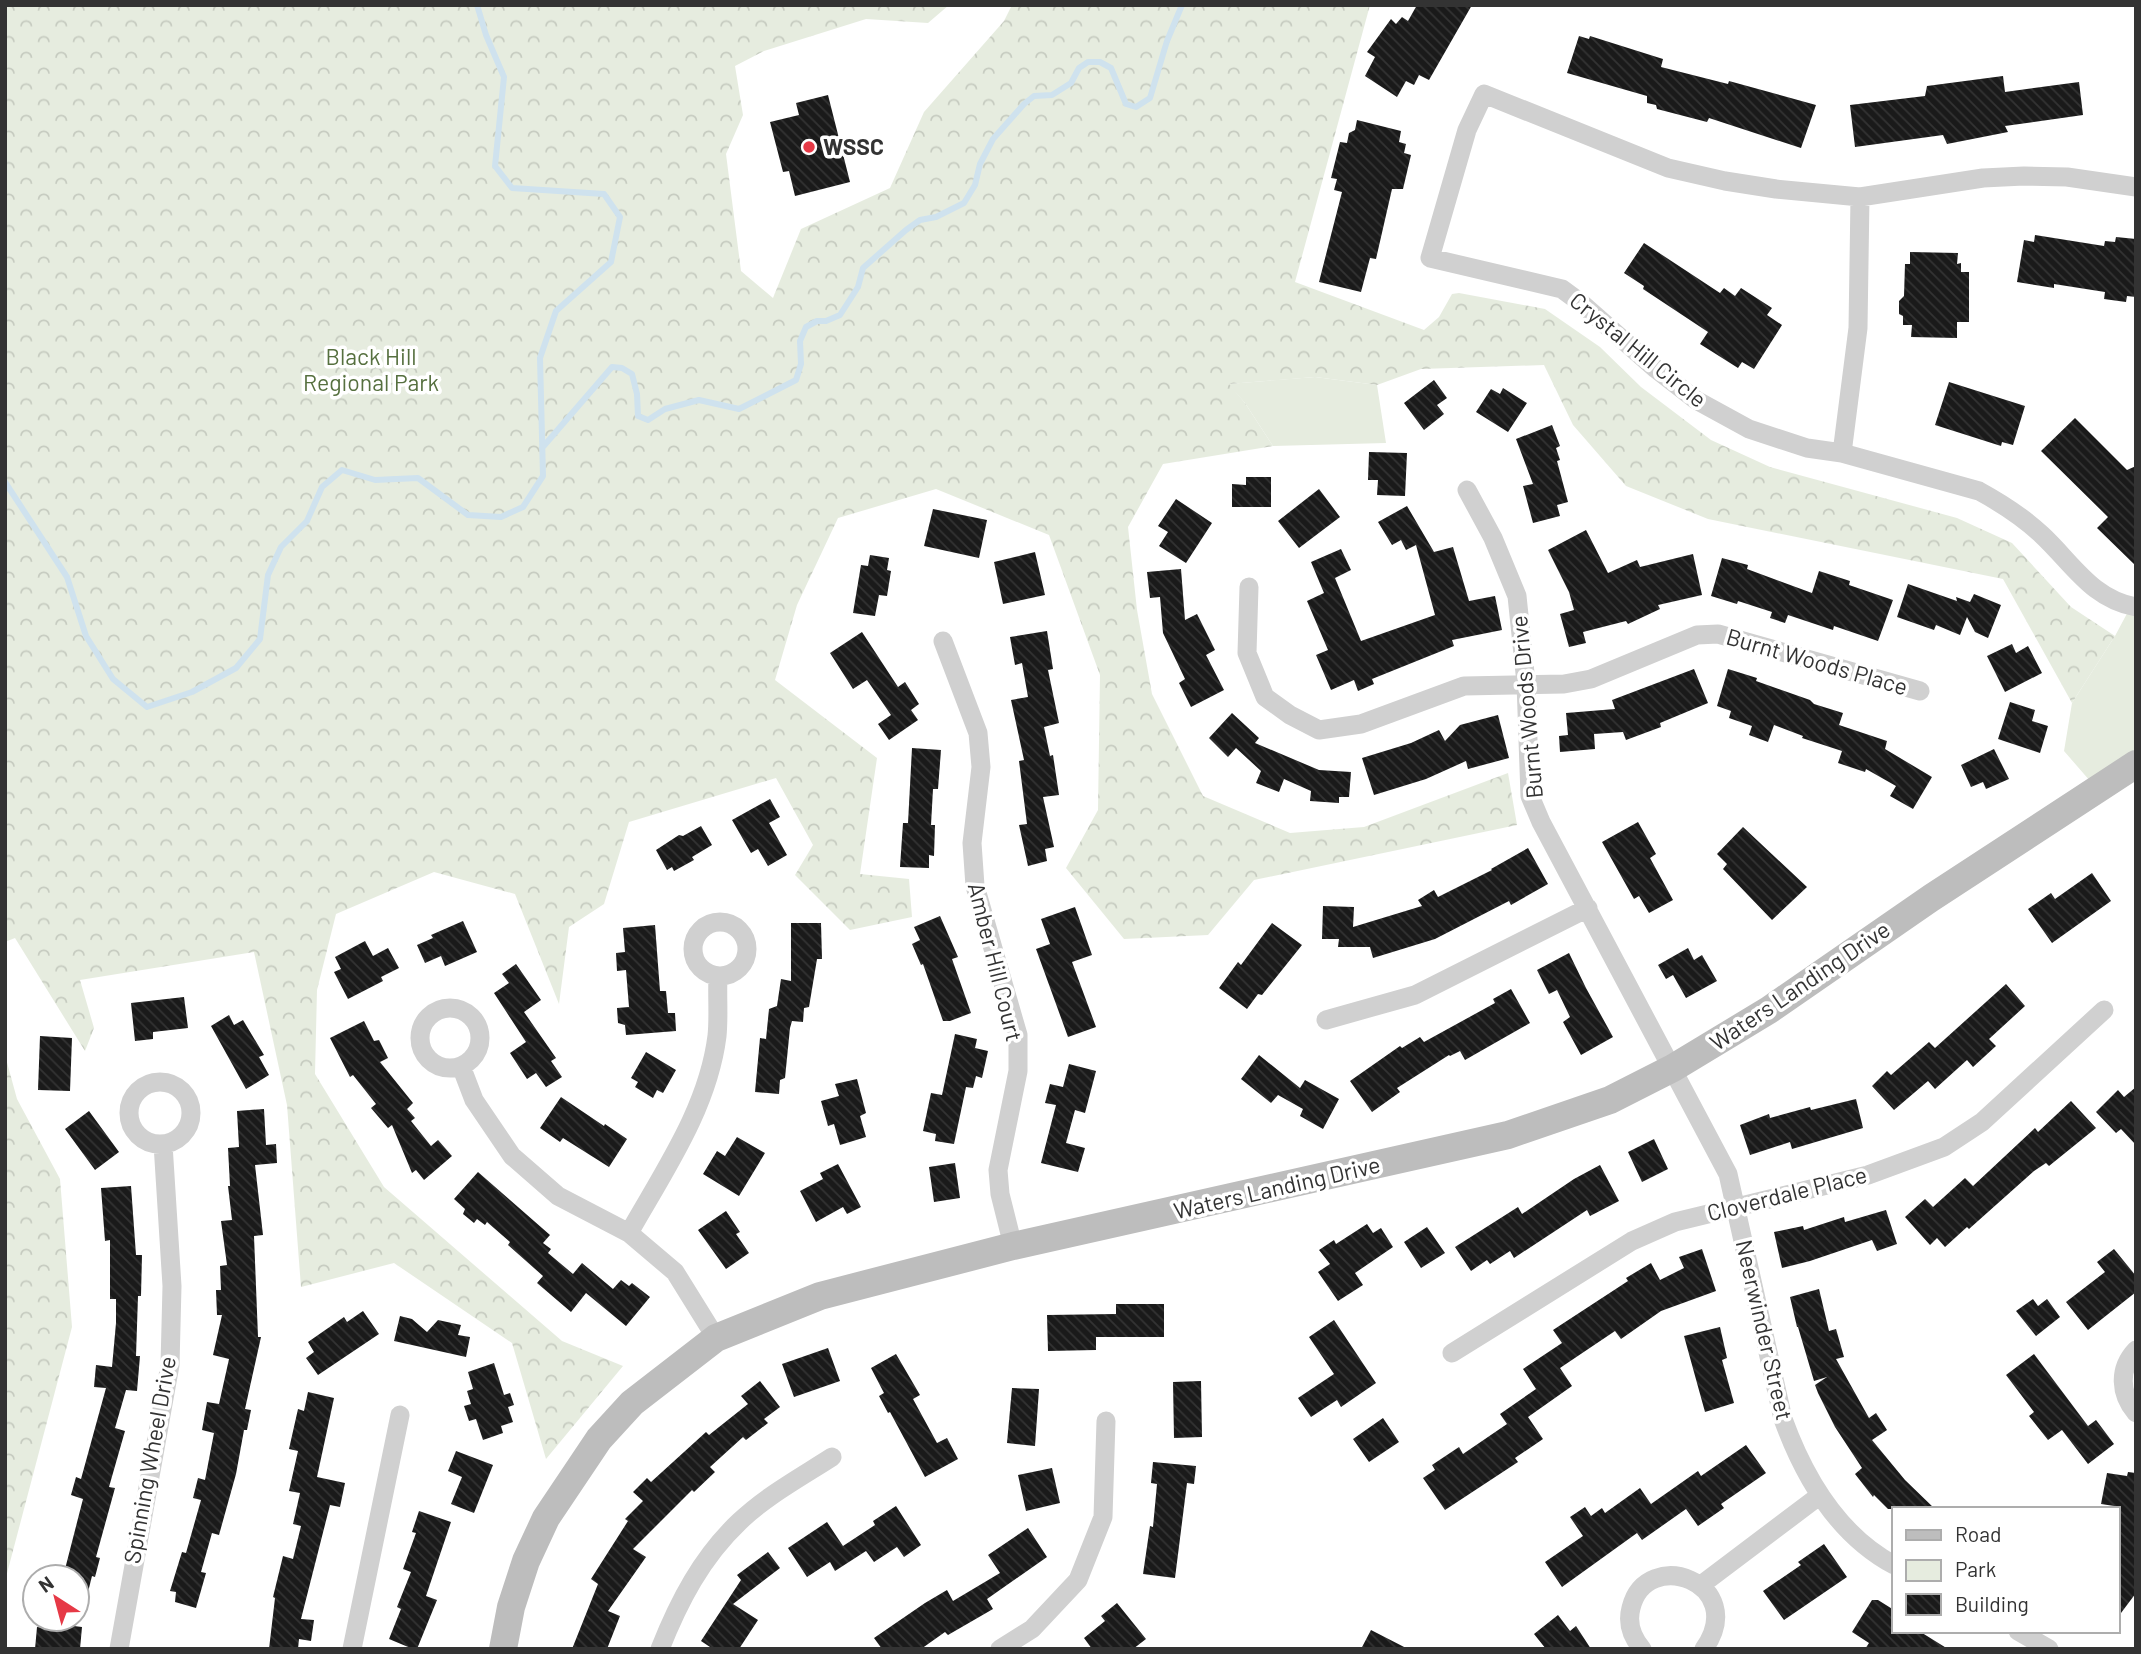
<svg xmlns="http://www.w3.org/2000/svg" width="2141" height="1654" font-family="Barlow,sans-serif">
	<defs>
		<pattern id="forest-crowns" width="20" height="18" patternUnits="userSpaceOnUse" patternTransform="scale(1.75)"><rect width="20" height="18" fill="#e6ecdf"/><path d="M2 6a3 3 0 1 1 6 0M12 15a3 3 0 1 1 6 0" fill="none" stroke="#c6cbc0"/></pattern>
		<pattern id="building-back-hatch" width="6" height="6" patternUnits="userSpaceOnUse" patternTransform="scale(1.75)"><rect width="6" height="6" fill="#1a1a1a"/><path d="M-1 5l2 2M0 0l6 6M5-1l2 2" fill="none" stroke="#333"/></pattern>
	</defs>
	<rect width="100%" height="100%" fill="#fff"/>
	<path fill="#e6ecdf" d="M1315,377l62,8 9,58 -113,3 -28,-43 -17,-19z
		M2131,606l5,1v157l-39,25 -33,-38 8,-48 43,-67z"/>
	<path fill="url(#forest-crowns)" d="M5,5h944l-21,18 -62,-4 -102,32 -29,15 8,49 -17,39 15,117 32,27 28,-69 89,-41 34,-76 80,-91 8,-16h358l-75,277 129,48 15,-13 13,-23 7,-1 86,16 55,38 41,40 70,53 59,27 187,51 55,25 59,64 44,29 -43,67 -69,-124 -295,-60 -82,-33 -53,-61 -29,-60 -123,4 -44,16 -62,-8 -86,7 16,19 28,43 -110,18 -35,63 9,83 15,84 51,102 87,37 74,-6 144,-54 9,52 -263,55 -46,55 -84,4 -58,-71 32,-58 2,-135 -51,-140 -113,-46 -98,29 -41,87 -22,75 102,78 -17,116 49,5 3,38 -62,13 -55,-55 18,-30 -37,-67 -147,44 -25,82 -35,23 -10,77 -44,-110 -81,-22 -98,42 -19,76 -2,84 69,113 178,154 61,25 -77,93 -34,-116 -118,-80 -93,24 -14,-182 -33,-153 -174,28 14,48 -9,23 -70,-113 -10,4z
		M5,1055l12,44 43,80 12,148 -67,254z"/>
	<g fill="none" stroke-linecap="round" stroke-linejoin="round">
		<path stroke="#cfe2ee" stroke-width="6" d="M542,448l70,-81 10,1 10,6 5,20 1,22 10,4 17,-11 34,-9 40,9 57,-29 5,-16 -1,-23 6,-14 11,-6h9l14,-6 18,-28 5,-19 43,-38 14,-10 16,-3 28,-14 11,-18 5,-21 13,-25 31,-35 10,-8 18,-1 19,-12 8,-15 9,-6h12l11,6 15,36 10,3 14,-9 17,-57 15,-36
			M5,482l62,95 19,59 27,43 34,28 45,-15 44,-24 24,-29 8,-64 13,-28 26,-26 15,-34 20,-17 33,10 43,-2 50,37 33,2 22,-10 20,-31 -3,-118 16,-47 55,-49 9,-45 -16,-23 -92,-6 -17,-22 9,-89 -18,-42 -9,-30"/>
	</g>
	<path fill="url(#building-back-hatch)" d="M1417,5h55l-43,75 -10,-5 -5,10 -8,-4 -9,16 -32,-21 10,-19 -8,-5 24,-33 5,5 6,-7 6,4z
		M1579,36l10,3 1,-3 73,23 -2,8 67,17 1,-3 87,24 -15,43 -92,-30 -2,4 -50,-13 -1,-4 -9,-2v-7l-80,-23z
		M2003,76l2,16 74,-10 4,33 -78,11 3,6 -61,12 -4,-9 -88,12 -5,-42 75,-9 2,-10z
		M828,95l22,87 -55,14 -6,-25 -6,1 -13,-50 29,-7 -3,-12z
		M1357,120l44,11 -2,11 7,2 -2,9 7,2 -8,34h-11l-16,70 -6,-1 -9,34 -42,-10 23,-90 -8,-2 3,-11 -6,-1 9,-36 7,1 2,-10 6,-3z
		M2035,235l69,11 1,-5 10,1 1,-5 20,2v58l-9,-1 -1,6 -22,-3 1,-7 -51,-8v4l-37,-6 7,-42 10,2z
		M1644,243l76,50 4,-5 11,8 6,-8 31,20 -5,7 15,10 -28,44 -12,-7 -4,6 -38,-24 8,-12 -65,-43 1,-3 -20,-13z
		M1910,252l48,1 -1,11 4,-1v9h8v50h-12v16l-46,-1 1,-12h-9v-9l-4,-2v-13l5,-5 1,-32h5z
		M1434,380l13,18 -10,7 7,9 -20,16 -20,-27z
		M1949,382l76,24 -12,39 -11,-3 -1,4 -66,-21z
		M1503,388l24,15 -19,29 -32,-20 15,-23 9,5z
		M2075,418l52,52 9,-4v100l-39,-38 11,-11 -67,-66z
		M1552,425l8,21 -4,2 4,12 -3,1 11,41 -11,3 3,11 -27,7 -10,-37 10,-2 -17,-45z
		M1369,452l38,1 -2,43 -28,-1 1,-15h-10z
		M1246,477h25v30h-39v-23l14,1z
		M1319,489l21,28 -41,31 -21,-27z
		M1176,499l36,24 -26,40 -27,-17 9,-14 -10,-6z
		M1407,506l27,46 19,-5 16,54 26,-5 7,34 -50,10 2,6 -82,33 2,5 -16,7 -4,-11 -23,10 -15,-35 12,-5 -21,-49 17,-8 -13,-31 30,-13 10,21 -16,8 26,63 74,-26 -19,-70 -10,5 -5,-10 -9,5 -14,-23z
		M933,509l54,11 -8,38 -55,-12z
		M1586,530l22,43 29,-13 3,7 53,-13 9,41 -44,10 2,4 -32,15 -2,-3 -43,11 3,11 -17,4 -9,-33 14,-4 -5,-18 -21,-42z
		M1035,552l10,43 -42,9 -9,-42z
		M870,555l19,3 -2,12 4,1 -4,25 -8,-1 -4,21 -22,-3 8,-48 7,1z
		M1722,558l26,7 -1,4 65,24 7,-22 31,10 -1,4 44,15 -15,41 -44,-15 -1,4 -45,-15 -3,8 -15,-5 2,-6 -34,-11 -1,3 -26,-8z
		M1181,569l4,51 12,-6 18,36 -9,5 18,35 -33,17 -12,-24 6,-4 -22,-46 -3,-36 -10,1 -3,-26z
		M1908,584l49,17 -1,-4 14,5 4,-8 27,11 -13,33 -13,-6 -8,-15 -7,18 -24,-10 -2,5 -37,-13z
		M1047,631l6,38 -5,1 11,53 -15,4 6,29 3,-1 6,40 -16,2 11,50 -9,2 2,12 -19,5 -9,-41 8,-1 -8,-63 5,-1 -13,-60 17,-3 -6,-34 -7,2 -5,-28z
		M862,632l36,55 7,-5 14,22 -8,6 7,10 -29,20 -11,-16 13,-9 -24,-35 -14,9 -23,-36z
		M2012,644l4,9 12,-7 14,27 -37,19 -18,-36z
		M1694,669l14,34 -48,20 1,4 -35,13 -3,-8 -29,2 1,15 -35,3 -1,-16 9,-1 -2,-22 49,-4 -3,-9z
		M1728,669l29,9 -1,3 54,19 4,4 29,9 -4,12 48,16 -2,8 47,28 -19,32 -23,-13 6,-10 -30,-17 -1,3 -27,-9 4,-12 -40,-13 1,-2 -29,-11 -6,17 -19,-7 3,-9 -23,-8 2,-7 -14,-5z
		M2010,702l25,8 -3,11 16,5 -8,27 -42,-14z
		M1232,713l27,25 -4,5 64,27 32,2 -2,25h-10v6l-29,-2 1,-10 -27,-12 -5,13 -23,-9 5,-12 -25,-23 -8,9 -19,-19z
		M1498,715l11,43 -41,11 -2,-8 -40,18 -52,16 -12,-37 49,-15 28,-13 6,11 15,-16z
		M912,748l29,2 -3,39h-5l-2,36h4l-1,31 -5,-1v13l-29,-1 3,-44h5z
		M1994,749l15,30 -23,10 -3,-7 -12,5 -10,-22z
		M770,799l10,18 -11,6 18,32 -19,11 -10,-17 -7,4 -19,-33z
		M1638,822l18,32 -6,4 23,42 -24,13 -10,-17 -5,3 -32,-57z
		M701,826l11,19 -20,12 2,3 -20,11 -2,-4 -5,3 -11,-20 23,-15 4,1z
		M1743,827l64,60 -35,33 -49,-51 4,-5 -10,-10z
		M1528,848l20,36 -37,21 -2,-4 -74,38 -62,19 -3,-11h-32l1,-8h-17l1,-33 31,1 -1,20 69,-21 -4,-6 16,-10 4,7 54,-27 -1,-1z
		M2092,873l19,28 -59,42 -24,-34 23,-16 4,6z
		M1075,907l17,48 -20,7 24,65 -28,10 -32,-88 14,-5 -9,-25z
		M940,916l18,41 -6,2 19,54 -21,8h-7l-20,-57 -2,1 -9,-21 8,-4 -6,-13z
		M463,921l14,31 -32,14 -4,-10 -16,7 -8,-18 16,-7 -2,-3z
		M791,923h30l1,36h-5l-8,48 -5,1 -1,14 -11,-1 -2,7 -5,50 -5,2 -1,14 -24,-2 5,-54 6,1 3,-30 8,-3 4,-27 10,2z
		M1272,923l30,22 -40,50 -4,-1 -11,15 -28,-21 19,-26 3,3z
		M655,925l5,66h6l2,22h7l1,18 -50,4 -1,-10 -7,-2 -1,-15 12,-1 -3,-37 -9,1 -1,-18 9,-1 -2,-24z
		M365,941l8,15 15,-8 11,20 -18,9 2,4 -35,18 -14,-27 7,-3 -6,-12z
		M1688,948l6,12 8,-5 15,26 -31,17 -13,-23 -7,4 -8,-14z
		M1569,953l17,35 27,49 -32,18 -18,-33 7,-5 -13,-27 -8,4 -12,-24z
		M516,964l25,36 -17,12 32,46 -5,3 11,16 -16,10 -10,-14 -9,6 -17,-26 16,-11 -32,-49 15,-10 -7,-9z
		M2006,984l19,22 -36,33 7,7 -23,21 -6,-7 -32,29 -7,-8 -34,29 -22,-24 15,-15 4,4 38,-33 6,6z
		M1511,989l19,34 -65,37 -5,-9 -10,5 -1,-1 -52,33 3,4 -28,20 -22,-31 50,-35 2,2 18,-11 4,5 71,-39 -2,-4z
		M184,997l4,31 -35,4v7l-18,2 -4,-38z
		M229,1015l5,10 9,-5 21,35 -5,2 10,18 -23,14 -35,-63z
		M364,1021l10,20 5,-1 9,18 -8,4 33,41 -6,6 8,9 -4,3 20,25 7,-6 14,16 -28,24 -8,-10 -4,3 -20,-48 -4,3 -17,-20 5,-4 -23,-29 -3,2 -20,-39z
		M955,1034l22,5 -2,9 13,3 -6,27 -6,-2 -3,12 -7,-1 -12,57 -19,-3 1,-7 -13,-3 8,-38 11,2z
		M40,1036l32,2 -2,53 -32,-1z
		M646,1052l30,18 -13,23 -6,-3 -4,8 -18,-11 3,-5 -7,-4z
		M1259,1055l41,33 5,-8 34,19 -16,30 -23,-13 3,-7 -25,-14 -7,8 -30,-24z
		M1069,1064l27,7 -11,42 -10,-3 -9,33 19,5 -7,24 -37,-9 15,-58 -11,-2 5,-19 13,3z
		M857,1079l9,34 -6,3 6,21 -26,8 -6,-21 -6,2 -7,-25 18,-5 -4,-12z
		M2136,1087v58l-15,-16 -5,4 -20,-21 22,-22 6,7z
		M561,1097l43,29 1,-2 22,15 -18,28 -46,-29 -3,4 -20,-14z
		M1856,1099l7,29 -71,21 -2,-7 -40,13 -10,-30 29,-11 1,4 40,-11 1,3z
		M2071,1101l25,27 -47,38 -3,-3 -12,8 -65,58 -2,-2 -22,20 -8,-9 -7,7 -25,-28 20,-18 8,8 32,-29 8,8 62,-58 3,4z
		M264,1109l2,36 10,-1 1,19 -22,2 8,70 -9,1 4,101h3l-16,72 6,1 -4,20h-3l-8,44 -17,61 -7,-2 -11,39 5,1 -10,35 -21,-6 1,-10 -6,-1 12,-39 4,1 15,-53 -8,-2 5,-20 7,2 9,-47 -12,-3 5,-28 12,2 10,-45 -16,-4 9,-40h-5l-1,-25h5l-1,-24 7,-1 -6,-44 11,-1 -4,-34h2l-2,-38 11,-1 -2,-36z
		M89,1111l30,41 -24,18 -30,-41z
		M737,1137l28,16 -26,43 -36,-22 14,-23 8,5z
		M1654,1139l14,30 -26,13 -14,-30z
		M955,1163l5,35 -26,4 -5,-35z
		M838,1164l23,43 -14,7 -4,-7 -27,15 -16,-31 23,-12 -3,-6z
		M1600,1165l19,36 -29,15 -3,-6 -73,48 -4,-7 -20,13 -3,-4 -16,11 -16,-24 63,-40 4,7 52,-35z
		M478,1172l72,63 -7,8 8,6 -3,4 25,21 9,-11 31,26 8,-9 8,6 3,-3 18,14 -24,29 -40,-33 -15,19 -34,-29 6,-7 -35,-31 2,-3 -23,-20 -2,3 -8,-6 -3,4 -11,-9 2,-5 -11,-10z
		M131,1186l5,69h6l-1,41h-3l-2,60h4l-3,35 -11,-1 -11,38 10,3 -16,56 6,1 -19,69 4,1 -5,19 -3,-1 -9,36 -6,-1v-34h-14l20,-78 -12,-4 5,-18 5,2 25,-91 -12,-1 2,-22 16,2 4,-44v-24h-6v-59l-5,1 -4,-53z
		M1886,1210l11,34 -20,7 -5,-11 -62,21 -28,7 -8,-36 29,-6 1,4 40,-13 1,5z
		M726,1211l14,21 -4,2 13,19 -23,16 -28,-39z
		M1367,1224l6,9 8,-5 12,19 -38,26 8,12 -25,16 -20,-29 12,-8 -11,-14 15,-10 2,4z
		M1427,1227l18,26 -24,15 -17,-26z
		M1702,1249l14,42 -55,20 -40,28 -6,-8 -55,37 12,18 -44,31 15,22 -28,19 3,4 -73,48 -22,-32 12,-8 -3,-5 27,-18 4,7 44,-30 -7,-10 36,-25 -13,-20 39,-26 -9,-13 75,-49 -2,-3 25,-15 9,17 24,-12 -5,-11z
		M2114,1249l22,27v16l-48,38 -22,-28 39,-30 -8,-10z
		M1819,1289l10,42 7,-2 8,28 -8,2 33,59 7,-5 11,17 -15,10 33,40 30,29h-47l-14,-14 -1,2 -18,-23 7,-6 -27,-41 -17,-34 -3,-8 12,-8 -13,4 -16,-54h-1l-7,-30z
		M2033,1299l5,7 9,-7 13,18 -24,19 -20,-25z
		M1116,1304h48v33h-68v13l-48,1 -1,-36 69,-1z
		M363,1311l16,23 -61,41 -12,-17 8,-6 -6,-10 36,-25 3,5z
		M400,1316l12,3 15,13 11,-12 23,5 -3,10 12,2 -4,20 -72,-16z
		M1334,1320l42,63 -35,24 -4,-7 -26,17 -13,-19 36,-24 -25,-37z
		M1720,1327l7,31 -5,2 12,43 -29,9 -21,-76z
		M828,1348l12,33 -46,16 -12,-33z
		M896,1354l24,41 -7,4 24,44 10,-5 11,21 -33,18 -35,-65 -2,1 -9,-17 5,-3 -13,-25z
		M2034,1354l54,72 8,-6 18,24 -26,20 -26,-34 -14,10 -19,-24 5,-4 -28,-37z
		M494,1363l10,32 6,-2 4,12 -6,2 5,15 -12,4 2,7 -20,7 -7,-21 -7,2 -5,-15 7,-2 -4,-13 6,-2 -5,-17z
		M760,1381l20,26 -16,12 4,4 -22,17 -3,-3 -33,30 5,5 -21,20 -2,-2 -59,59 13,8 -38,54 12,5 -13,33h-35l26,-65 -7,-5 37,-58 -3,-2 18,-18 -10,-9 14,-14 4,4 55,-50 3,3 39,-31 -7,-8z
		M1201,1381l1,56 -28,1 -1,-56z
		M1012,1388l27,1 -4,57 -28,-3z
		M308,1392l26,6 -17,79 28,6 -5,24 -10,-2 -29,114 13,1 -3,21 -12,-2 -1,10h-29l6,-51 -2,-1 10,-41 10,3 8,-33 -8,-2 7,-31 -11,-2 9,-40 -9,-2 9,-40 6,2z
		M1383,1418l16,24 -30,20 -16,-23z
		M1746,1445l20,28 -45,31 3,4 -26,18 -12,-17 -44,31 -5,-7 -75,54 -17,-25 38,-26 -13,-19 15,-10 6,9 11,-8 3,5 35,-25 11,16 47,-33 3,5z
		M456,1451l37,14 -19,48 -23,-9 11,-27 -14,-6z
		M1153,1462l43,4 -2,18 -7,-1 -12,95 -32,-4 7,-48 3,1 4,-43 -6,-1z
		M1052,1468l8,35 -34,8 -8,-36z
		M2128,1472l8,1v120l-18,24v-95l3,-15 -20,-3 6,-31 20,3z
		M896,1506l25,39 -17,12 -7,-10 -23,15 -8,-11 -31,20 -5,-9 -23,15 -19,-29 39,-26 16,24 32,-21 -2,-4z
		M419,1511l32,11 -25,74 11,4 -20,49h-4l-24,-10 12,-30 -4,-2 14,-35 -8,-3 13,-36 -4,-1z
		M1028,1528l19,29 -60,42 6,10 -45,26 -3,-3 -24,17h-39l-8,-11 51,-35 22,-13 6,11 47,-28 -12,-18z
		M1824,1544l23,33 -63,43 -21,-29 38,-26 -3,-3z
		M768,1552l12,16 -47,36 25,16 -19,29h-26l-12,-8 40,-61 -4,-5z
		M1872,1600h6l16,10v21h25l29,18h-83l4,-6 -17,-11z
		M1117,1603l29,36 -13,10h-41l-8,-11 21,-17 -4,-5z
		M1558,1615l12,16 6,-5 15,23h-45l-12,-15z
		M49,1623l33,4 -2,22h-45l2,-22 11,1z
		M1371,1630l37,19h-47z"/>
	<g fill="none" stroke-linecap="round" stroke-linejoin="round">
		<path stroke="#d0d0d0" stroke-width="19" d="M2136,187l-69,-10 -43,-1 -41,2 -123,19 -84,-8 -51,-8 -57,-13 -184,-74 -17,36 -37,128 132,31 19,14 75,66 40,31 53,29 58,19 35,5 137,38c22,12 45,27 63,44 31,29 50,64 94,72
			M1842,453l16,-125 2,-131
			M1467,490l26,48 24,58 9,87 4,113 11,26 187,352 55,245c21,58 55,116 111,146
			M1249,587l-2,66 18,44 25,18 29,15 42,-6 103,-38 100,-2 27,-5 106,-44 21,-1 202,57
			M943,641l35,92 3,34 -9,76 3,43 43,149v36l-20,99 2,24 13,52
			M693 949a27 27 0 1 1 54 0a27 27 0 1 1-54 0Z
			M420 1038a30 30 0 1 1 60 0a30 30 0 1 1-60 0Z
			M1326,1020l89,-25 173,-87
			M461,1066l13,34 38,56 46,40 71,37 46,39 41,66
			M129 1113a31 31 0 1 1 62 0a31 31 0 1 1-62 0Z
			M629,1233c35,-62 79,-125 88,-197 2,-19 0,-40 1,-59
			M2136,1350c-18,19 -16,44 0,63
			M1452,1353l180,-112 43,-19 193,-47 76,-28 38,-25 122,-112
			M1701,1585l118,-89
			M2018,1631l31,18
			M119,1649l51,-284 2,-79 -9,-142
			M352,1649l48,-234
			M660,1649c19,-48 42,-92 79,-127 27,-26 62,-45 93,-65
			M1000,1649l32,-20 46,-49 25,-63 3,-96
			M1642,1649c-10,-12 -15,-26 -11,-41 15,-63 119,-25 73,41"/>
		<path stroke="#bdbdbd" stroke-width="28" d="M503,1649l8,-42 15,-46 20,-43 53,-79 33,-36 84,-65 104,-42 193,-50 495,-111 102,-35 63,-32 96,-58 162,-112 205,-134"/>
	</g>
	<circle fill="#e63946" stroke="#fff" stroke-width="2.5" cx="809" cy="147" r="7"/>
	<g text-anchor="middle" stroke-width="7" stroke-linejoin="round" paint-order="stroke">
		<g font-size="23" font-weight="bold" fill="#333" stroke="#fff" text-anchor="start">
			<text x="823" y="155">WSSC</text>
		</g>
		<g font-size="23" fill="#333" stroke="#fff">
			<text transform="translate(1638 350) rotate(39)" y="8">Crystal Hill Circle</text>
			<text transform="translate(1817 662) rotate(16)" y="8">Burnt Woods Place</text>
			<text transform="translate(1527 707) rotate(-95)" y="8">Burnt Woods Drive</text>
			<text transform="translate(995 962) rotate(76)" y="8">Amber Hill Court</text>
			<text transform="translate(1800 986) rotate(-34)" y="8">Waters Landing Drive</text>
			<text transform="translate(1277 1188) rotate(-13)" y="8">Waters Landing Drive</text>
			<text transform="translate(1787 1194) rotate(-14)" y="8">Cloverdale Place</text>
			<text transform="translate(1764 1330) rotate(77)" y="8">Neerwinder Street</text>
			<text transform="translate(150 1460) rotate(-80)" y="8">Spinning Wheel Drive</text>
		</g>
		<g font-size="23" fill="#56703f" stroke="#fff">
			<text x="371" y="365">Black Hill<tspan x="371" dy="26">Regional Park</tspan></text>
		</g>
	</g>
	<rect width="2141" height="1654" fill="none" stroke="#333333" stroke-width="14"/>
	<rect x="1892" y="1507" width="228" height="126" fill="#ffffff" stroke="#adadad" stroke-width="2"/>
	<rect x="1906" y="1530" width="35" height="10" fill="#bdbdbd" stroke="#adadad" stroke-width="2"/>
	<text x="1955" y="1542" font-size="21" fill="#333333">Road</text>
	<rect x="1906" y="1560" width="35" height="21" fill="#e6ecdf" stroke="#adadad" stroke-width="2"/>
	<text x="1955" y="1577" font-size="21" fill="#333333">Park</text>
	<rect x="1906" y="1594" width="35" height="21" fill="url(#building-back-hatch)" stroke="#adadad" stroke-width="2"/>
	<text x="1955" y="1612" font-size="21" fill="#333333">Building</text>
	<g transform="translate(56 1598) rotate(324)"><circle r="33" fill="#ffffff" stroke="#adadad" stroke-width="2"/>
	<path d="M0-5L12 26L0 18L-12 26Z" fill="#e63946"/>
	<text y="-10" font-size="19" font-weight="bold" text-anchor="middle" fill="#333333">N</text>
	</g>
</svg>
